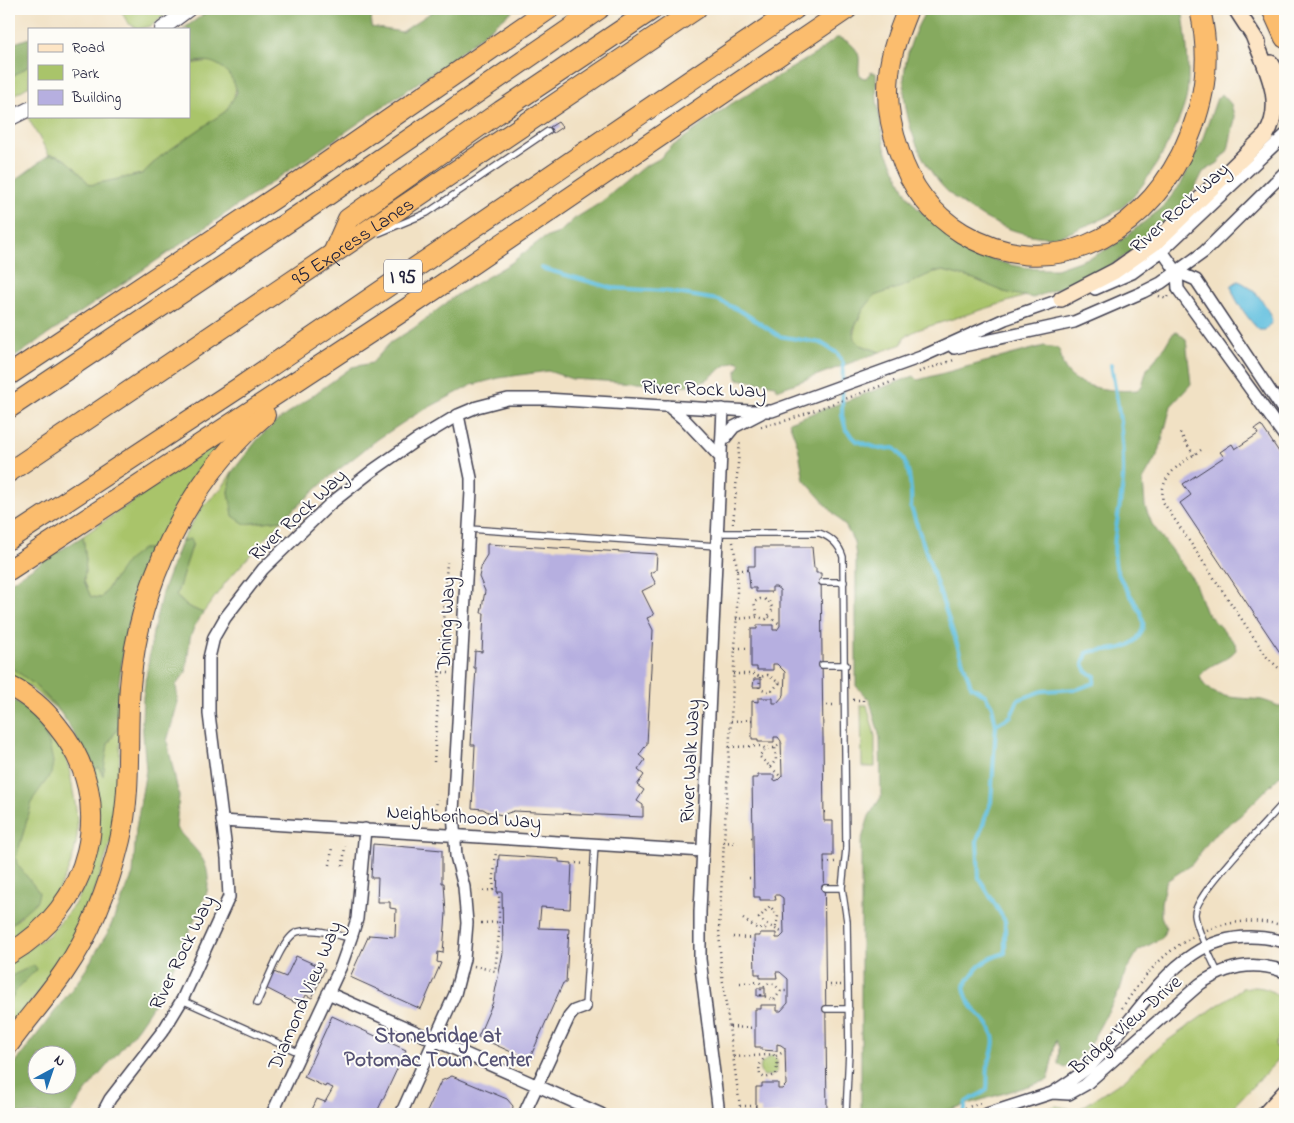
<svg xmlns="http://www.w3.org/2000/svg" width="1294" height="1123" font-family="'Indie Flower',sans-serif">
	<rect width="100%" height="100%" fill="#fdfcf7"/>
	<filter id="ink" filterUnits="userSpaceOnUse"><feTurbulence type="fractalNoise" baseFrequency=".02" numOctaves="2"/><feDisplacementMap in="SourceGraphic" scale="10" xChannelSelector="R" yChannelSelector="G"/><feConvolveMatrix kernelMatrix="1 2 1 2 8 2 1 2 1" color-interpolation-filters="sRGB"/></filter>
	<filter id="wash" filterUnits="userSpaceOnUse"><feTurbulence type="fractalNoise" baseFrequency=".0096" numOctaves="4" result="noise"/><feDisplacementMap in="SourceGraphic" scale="20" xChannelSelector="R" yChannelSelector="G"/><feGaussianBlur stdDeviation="1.12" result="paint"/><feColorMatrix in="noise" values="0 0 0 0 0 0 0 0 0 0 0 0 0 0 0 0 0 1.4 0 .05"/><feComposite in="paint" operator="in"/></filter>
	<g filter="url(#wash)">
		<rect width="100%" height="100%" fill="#f1e1c4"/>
		<path fill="#a9c46a" stroke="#667352" d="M132,9h41l-22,17 -13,3 -10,-6 -6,-10z
			M211,61c26,12 32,27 15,50l-65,45 -19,18 -52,11c-11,-12 -23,-31 -41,-30l-22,-39h162v-52z
			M29,66v20l-20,12v-20z
			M943,271l31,8 30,13 22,4 -109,34 -13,7 -2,7 -22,8 -19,-7 -7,-6c-3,-9 11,-35 19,-42 8,-7 23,-8 33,-12 12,-5 24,-15 37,-14z
			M237,429l-63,85 -21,35h-11l-29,31 -11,18 -11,-1 -7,-16 2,-21 -3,-24z
			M232,472c-7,24 -1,34 13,52l37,-4 -56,62 -23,31 -16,-7 -11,-10 17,-53 -9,-3 -3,2 21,-35 20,-19z
			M9,666l19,13 37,37 -34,-28 -22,-13z
			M22,705c15,12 29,25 39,42 7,12 10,30 12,44 3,15 5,30 4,45 -4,41 -33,83 -68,102v-12l12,-9 -5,-59 33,-115 -11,-22z
			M861,705h6l8,31v31h-13z
			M121,723l-4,100 -33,101 -29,48 -46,58v-27l7,-13 20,-21 -27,8v-17l39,-24 26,-31 12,-22 6,-111 7,-5 3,8 6,-31z
			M1242,988c42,-7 52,24 33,57l5,7 -3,9 -51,53h-196l26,-8 22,4 46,-30 36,-34z
			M772,1055l5,5v11l-4,4 -9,1 -4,-4 1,-8z"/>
		<path fill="#86aa5e" stroke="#54664c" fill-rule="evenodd" d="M211,9h161l-1,18 31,5 34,-23h79l-71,56 -435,296v-176l40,-30c18,-1 30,18 41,30l52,-11 19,-18 65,-45 11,-19c-6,-23 -24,-37 -48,-28v-35h-6z
			M927,9h255c4,20 9,70 4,90 -7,29 -34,77 -54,99 -13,15 -34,23 -52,30 -8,4 -20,9 -29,9 -23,0 -48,-9 -68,-20 -11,-7 -24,-14 -34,-24 -31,-29 -50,-83 -44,-125 3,-21 11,-41 22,-59z
			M29,38v28l-20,12v-33z
			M836,38c9,-1 22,10 23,19 1,8 -2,13 2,20l5,1 5,-6 5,1 1,28 8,47 22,47 10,13 45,39 10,6 39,12 26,4h19l38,-13 22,-12 46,-36 19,-24 19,-38 17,-48 5,-4 9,10 4,15 -7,31 -10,13 -15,9 -9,18 -13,16 -50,46 -30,20 -68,26 -29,-6 -30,-13 -31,-8 -9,1 -30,14 -30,10 -11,14 -10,20 1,9 7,6 19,7 -103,38 -2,-5 -38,-6 -1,-6 5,-10 -5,-2 -10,4 -21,16 -21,5 -112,-7 -24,-8 -49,7 -27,7 -54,28 -40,26 -45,35 -51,46 -37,4 -12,-8 -4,-24 3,-20 26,-33 18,-17 76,-55 20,-4 18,-20 24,-15 44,-34 53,-31 31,-24 17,-6 15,-14 26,-16 42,-35 17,-9 11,-11 61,-44 86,-51z
			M1177,332l9,7 5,45 -20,22 -12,46 -16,28 2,26 7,18 42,57 11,30 30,32 1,7c-10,12 -26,12 -36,26 7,25 41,21 62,24 8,2 15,6 23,8v63l-44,44 -29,22 -20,27 -24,16 -3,4 -4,19v13l5,12 -4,10 -24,13 -13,22 -5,17 -30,54 -14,17 -11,7 -7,-4 1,-16 -3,-8 -8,40 -113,34h-74v-272l8,-26 12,-19 -1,-59 -10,-37 -14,-15v-129l-2,-15 -8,-15 -42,-47 -6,-34 -9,-24 125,-46 4,4 126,-34 14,2c4,7 3,13 6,19 10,22 52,25 73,23l5,-4 5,-17 15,-18 10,-17z
			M83,536l3,24 -2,21 7,16 10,1 26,-37 15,-12h11l-26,79 -8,54 2,41 -13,21 -5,32 -4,-9 -7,5c-21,-50 -37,-75 -83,-106v-83z
			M189,539l3,1v6l-16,50 11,10 16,7 -8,12 -5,13 -4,34 -10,13 2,17 -11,39 12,55 -3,32c18,22 37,31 31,64 -21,45 -38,93 -68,134 -22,30 -49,56 -68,88h-62v-40l2,-5 70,-92 27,-45 25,-58 3,-46 10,-58 -4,-49 1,-24 10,-65 9,-39 19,-51zM38,1056h30v30h-30z
			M9,698l13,7 16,16 11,22 4,19 -2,12 -18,25 -17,59 1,6 22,28 -2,9 -28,25z
			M34,965l3,4 -21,21 -7,13v-26z"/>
		<path fill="#61bfdf" stroke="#42708d" d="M1238,281c15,5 31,25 34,41l-7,8h-6c-7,-6 -30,-36 -27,-45z"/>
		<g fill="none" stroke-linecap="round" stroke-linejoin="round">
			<path stroke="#61bfdf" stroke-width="4" d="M541,268l71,20 53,3 53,9 26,13 35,23 42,7 16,10 6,10 -1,52 4,15 11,11 23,8 14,-1c16,13 18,39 17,59l60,179 14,9 7,11 4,19 -5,77 -14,39 2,37 26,43v32c-23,7 -29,14 -41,34 5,27 24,29 29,49 3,9 -3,21 -5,30 -1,8 0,16 -1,24 -7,6 -13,6 -21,12l-2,12
				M996,725l15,-9 7,-16 24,-9 36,-2 16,-6 1,-7 -8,-4 -4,-8 4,-11c15,-7 40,4 54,-20 11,-18 -21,-46 -25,-65 -6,-31 6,-60 7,-90 1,-39 -5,-75 -12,-113"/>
		</g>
		<g id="blocks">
			<path fill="#b6afe0" d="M558,122l4,5 -9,6 -3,-6z
				M1261,425l24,36v194l-2,2 -103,-154 11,-8 -8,-11 41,-27 -4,-5 12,-8 3,5 23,-15 -3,-5z
				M487,544l170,10 -1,16 -6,3 6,11 -14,7 12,24 -7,3 6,12 -6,114 -8,11 6,5 -7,10 6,5 -7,10 7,5 -7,11 6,4v12l-129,-6 -12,4 -14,-3 -5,-3 -11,-1 3,-63h-4l5,-77h-2l1,-17 7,1 2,-39h-3l4,-22 -6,-14 3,-14 5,-8z
				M755,547h57l2,21h2v5h5l3,248h9v35h-9l3,258h-66v-5h-5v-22h6v-4h16v6h4l4,-4 -1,-37 -4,-3 -4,-1v7l-16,-1v-3h-6v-38h6v-4h16v6h4l7,-8v-24l-8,-7h-4l1,6h-17v-4h-5l-1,-38h6v-3h16v5h4l4,-4 -1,-36 -4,-3h-4l1,5h-16v-3h-6l-2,-119h6v-3h16v6l4,-1 4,-4 -1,-35 -3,-4h-4v5h-16v-3h-6v-38l6,1v-4h15v5h4l7,-8 1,-23 -8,-8h-4v6h-16v-3h-6v-38h6v-4h16v5h4l3,-4v-36l-4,-3h-4v5h-16v-4h-6l-2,-22h7z
				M754,679h7v8h-8z
				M373,844l69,6v33h2l2,30 -3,40 -5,-1 -1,10 4,1 -20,46 -71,-32 19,-42 26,2 1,-28 -6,-1v-6h-13l1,-24h-7z
				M499,855l60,4v3l13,1 -2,46 -29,-2 -2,21 30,1 -3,54h-3l-34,77 -51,-23 15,-35 10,-49 -1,-61h-5z
				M296,956l29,13 -13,29 -6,-3 -5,11 -39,-20 7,-16 17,7z
				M757,988h8v8h-8z
				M332,1016l74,34 -30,64h-66l7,-15 8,3 8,-14 -7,-3 -1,2 -21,-10z
				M452,1076l55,23 6,7 -1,8h-86l15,-33z"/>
		</g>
	</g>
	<g filter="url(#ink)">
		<use href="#blocks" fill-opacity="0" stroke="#413f50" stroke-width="1"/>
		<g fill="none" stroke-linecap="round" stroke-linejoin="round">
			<g stroke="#413f50" stroke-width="8">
				<path id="service" d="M379,233l48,-20 121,-82
					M469,529l248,17
					M717,533h102c12,4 20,11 24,24l3,292 -4,39 5,33 2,130 -3,63
					M822,582h22
					M822,665h24
					M825,888h17
					M1218,973c-7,-16 -21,-41 -23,-58 -2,-20 74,-95 90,-114
					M182,1000l118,53
					M257,1003c8,-16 25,-65 40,-71 16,-5 38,3 54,6
					M585,1007l10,-163
					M826,1009h23"/>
			</g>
			<g stroke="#413f50" stroke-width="14">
				<path id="minor" d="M1162,251l15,21 19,8 89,133
					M1177,272l1,17 107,148
					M1095,289l37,-16 30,-22 123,-116
					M954,348l120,-26 69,-30 18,-9 43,-31 81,-80
					M668,406l18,15 35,37
					M721,443l13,-16 27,-14
					M222,821l481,30
					M328,993l273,121
					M1052,1093c15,-10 31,-19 43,-32 56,-59 91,-146 190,-119
					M102,1114l8,-15 55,-71 17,-28 47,-103 -2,-39 -18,-144v-56l5,-21 11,-19 38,-49 67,-65 42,-33 43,-30 43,-26 19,-8 31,-8h37l205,12h22l149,-54 84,-38 63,-22
					M272,1114l69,-148 10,-28 6,-19 8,-90
					M401,1114l54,-120 9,-35 3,-36 -3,-36 -8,-31 -3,-44 18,-321v-13l-13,-63
					M524,1114l45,-97 5,-6 11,-4
					M719,1114l-19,-155v-47l23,-503
					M987,1114l65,-21 17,1 16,-9 115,-101c26,-18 55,-24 85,-12"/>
			</g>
			<g stroke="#413f50" stroke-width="16">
				<path id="tertiary" d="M162,29l27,-20
					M9,119l20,-10"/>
			</g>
			<g stroke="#413f50" stroke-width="18">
				<path id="secondary" d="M1236,9l22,34
					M1271,63l14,23
					M1061,299l54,-28 41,-29 110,-107c20,-33 -1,-68 -13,-100
					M1265,1114l20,-22"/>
			</g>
			<g stroke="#413f50" stroke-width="22">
				<g id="motorway">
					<path d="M908,9c-8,20 -17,42 -19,65 -3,26 1,52 10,77 11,35 32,63 63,82 86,52 177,5 219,-78 24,-50 31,-92 19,-146"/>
					<path d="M1272,9l13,29"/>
					<path d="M334,251l14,-32 153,-108 152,-102"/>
					<path d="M9,375l275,-183 265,-183"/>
					<path d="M9,408l297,-198 293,-201"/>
					<path id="s1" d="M9,472l687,-463"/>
					<path d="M9,539l231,-152 555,-378"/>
					<path d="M9,570l400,-263 438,-298"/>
					<path d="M9,686c19,9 36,24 49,41 62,76 32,180 -49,227"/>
					<path d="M9,1044c18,-25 38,-47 55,-72 27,-39 45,-86 56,-132 12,-51 6,-102 10,-154 8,-100 58,-206 135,-271"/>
				</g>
			</g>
			<path stroke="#413f50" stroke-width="2.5" stroke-dasharray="1 4" stroke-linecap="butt" d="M1159,296l7,3 2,-4
				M919,372l35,-12
				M761,427l27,-7 109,-40
				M1180,433l14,22
				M1201,450c-19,13 -43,25 -38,52l104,155 18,17
				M733,524l7,-84
				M733,542l4,26v45l-18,316 2,39 20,146
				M737,570h11
				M769,617l11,7
				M736,619l21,-2 9,2 7,-10 -5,-9 -8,-1 -6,3 3,15
				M735,648h15
				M438,672l11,1
				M733,674h21l6,3 8,-2 11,8h5
				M760,677l-1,11 12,4 8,-9
				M853,700h10v5
				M827,705h9
				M731,721l21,-1
				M729,747l32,-1 5,3
				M774,748h-7l-8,8 22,21
				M434,762l13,-200
				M770,767l6,-7 -1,-13 7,-4
				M824,812h2
				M435,819l2,-20
				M751,838h2
				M723,842l15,1
				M576,863l9,1
				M824,863l11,-1
				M330,865l2,-19
				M343,866l2,-20
				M749,878h5
				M493,890l3,-40
				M743,919l15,10h7l3,-3
				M481,923l18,-1
				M776,927l2,-11 -8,-10 -11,12c8,7 16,11 25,15
				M1207,930c24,-10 53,-11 78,-4
				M733,937l17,1
				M474,966l21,5 4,-37v-40l-6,-4 -14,1
				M740,983l19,-1 5,4
				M830,985h11
				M781,991l-7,9 -13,-5v-6l8,-6 5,1 7,7h7
				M1122,1008c19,-28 40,-56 71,-71
				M730,1027l25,1
				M289,1035l4,-9
				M776,1056l9,-5
				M734,1057c14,-1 27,-1 39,-3l5,7 -2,14 -11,3 -5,-3 -1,-9 5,-8
				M740,1106h16
				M946,1114l35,-11"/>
			<use href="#service" stroke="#fff" stroke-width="5.5"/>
			<use href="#minor" stroke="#fff" stroke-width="11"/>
			<use href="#tertiary" stroke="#fff" stroke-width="14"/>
			<use href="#secondary" stroke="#fde5c5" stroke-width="15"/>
			<use href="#motorway" stroke="#fbbd6e" stroke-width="20"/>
		</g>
	</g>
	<g text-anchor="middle" stroke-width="4" stroke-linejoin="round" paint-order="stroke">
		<rect fill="#fdfcf7" stroke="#646373" stroke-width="1" x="384" y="259.5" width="38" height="33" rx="4"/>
		<g font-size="19" font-weight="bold" fill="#22223b">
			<text x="403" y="283">I 95</text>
		</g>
		<g font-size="20" fill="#22223b" stroke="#fdfcf7">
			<text transform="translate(1179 207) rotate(-42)" y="7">River Rock Way</text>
			<text dy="7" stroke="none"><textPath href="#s1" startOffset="414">95 Express Lanes</textPath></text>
			<text transform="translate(704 388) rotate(2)" y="7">River Rock Way</text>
			<text transform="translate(297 514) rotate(-43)" y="7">River Rock Way</text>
			<text transform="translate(445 623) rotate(-87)" y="7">Dining Way</text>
			<text transform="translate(689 761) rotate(-87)" y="7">River Walk Way</text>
			<text transform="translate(464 816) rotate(4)" y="7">Neighborhood Way</text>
			<text transform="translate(181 952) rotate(-64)" y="7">River Rock Way</text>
			<text transform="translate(304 995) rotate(-67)" y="7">Diamond View Way</text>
			<text transform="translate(1125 1024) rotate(-41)" y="7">Bridge View Drive</text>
		</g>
		<g font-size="21" font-weight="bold" fill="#565375" stroke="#fdfcf7">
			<text x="438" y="1042">Stonebridge at<tspan x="438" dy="24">Potomac Town Center</tspan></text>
		</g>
	</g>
	<rect width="1294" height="1123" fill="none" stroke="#fdfcf7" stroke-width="30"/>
	<rect x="28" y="28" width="162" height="90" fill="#fdfcf7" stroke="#a5a5ac"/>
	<rect x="38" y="44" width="25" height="8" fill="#fde5c5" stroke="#a5a5ac"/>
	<text x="72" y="52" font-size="15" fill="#22223b">Road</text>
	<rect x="38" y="65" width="25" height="15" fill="#a9c46a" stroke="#a5a5ac"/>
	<text x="72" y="78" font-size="15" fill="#22223b">Park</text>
	<rect x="38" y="90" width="25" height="15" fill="#b6afe0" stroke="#a5a5ac"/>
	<text x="72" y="102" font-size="15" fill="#22223b">Building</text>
	<g transform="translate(52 1070) rotate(40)"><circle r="24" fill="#fdfcf7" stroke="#a5a5ac"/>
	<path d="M0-4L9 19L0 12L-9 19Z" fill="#1f6fb2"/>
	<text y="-8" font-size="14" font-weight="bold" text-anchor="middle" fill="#22223b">N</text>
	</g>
</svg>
